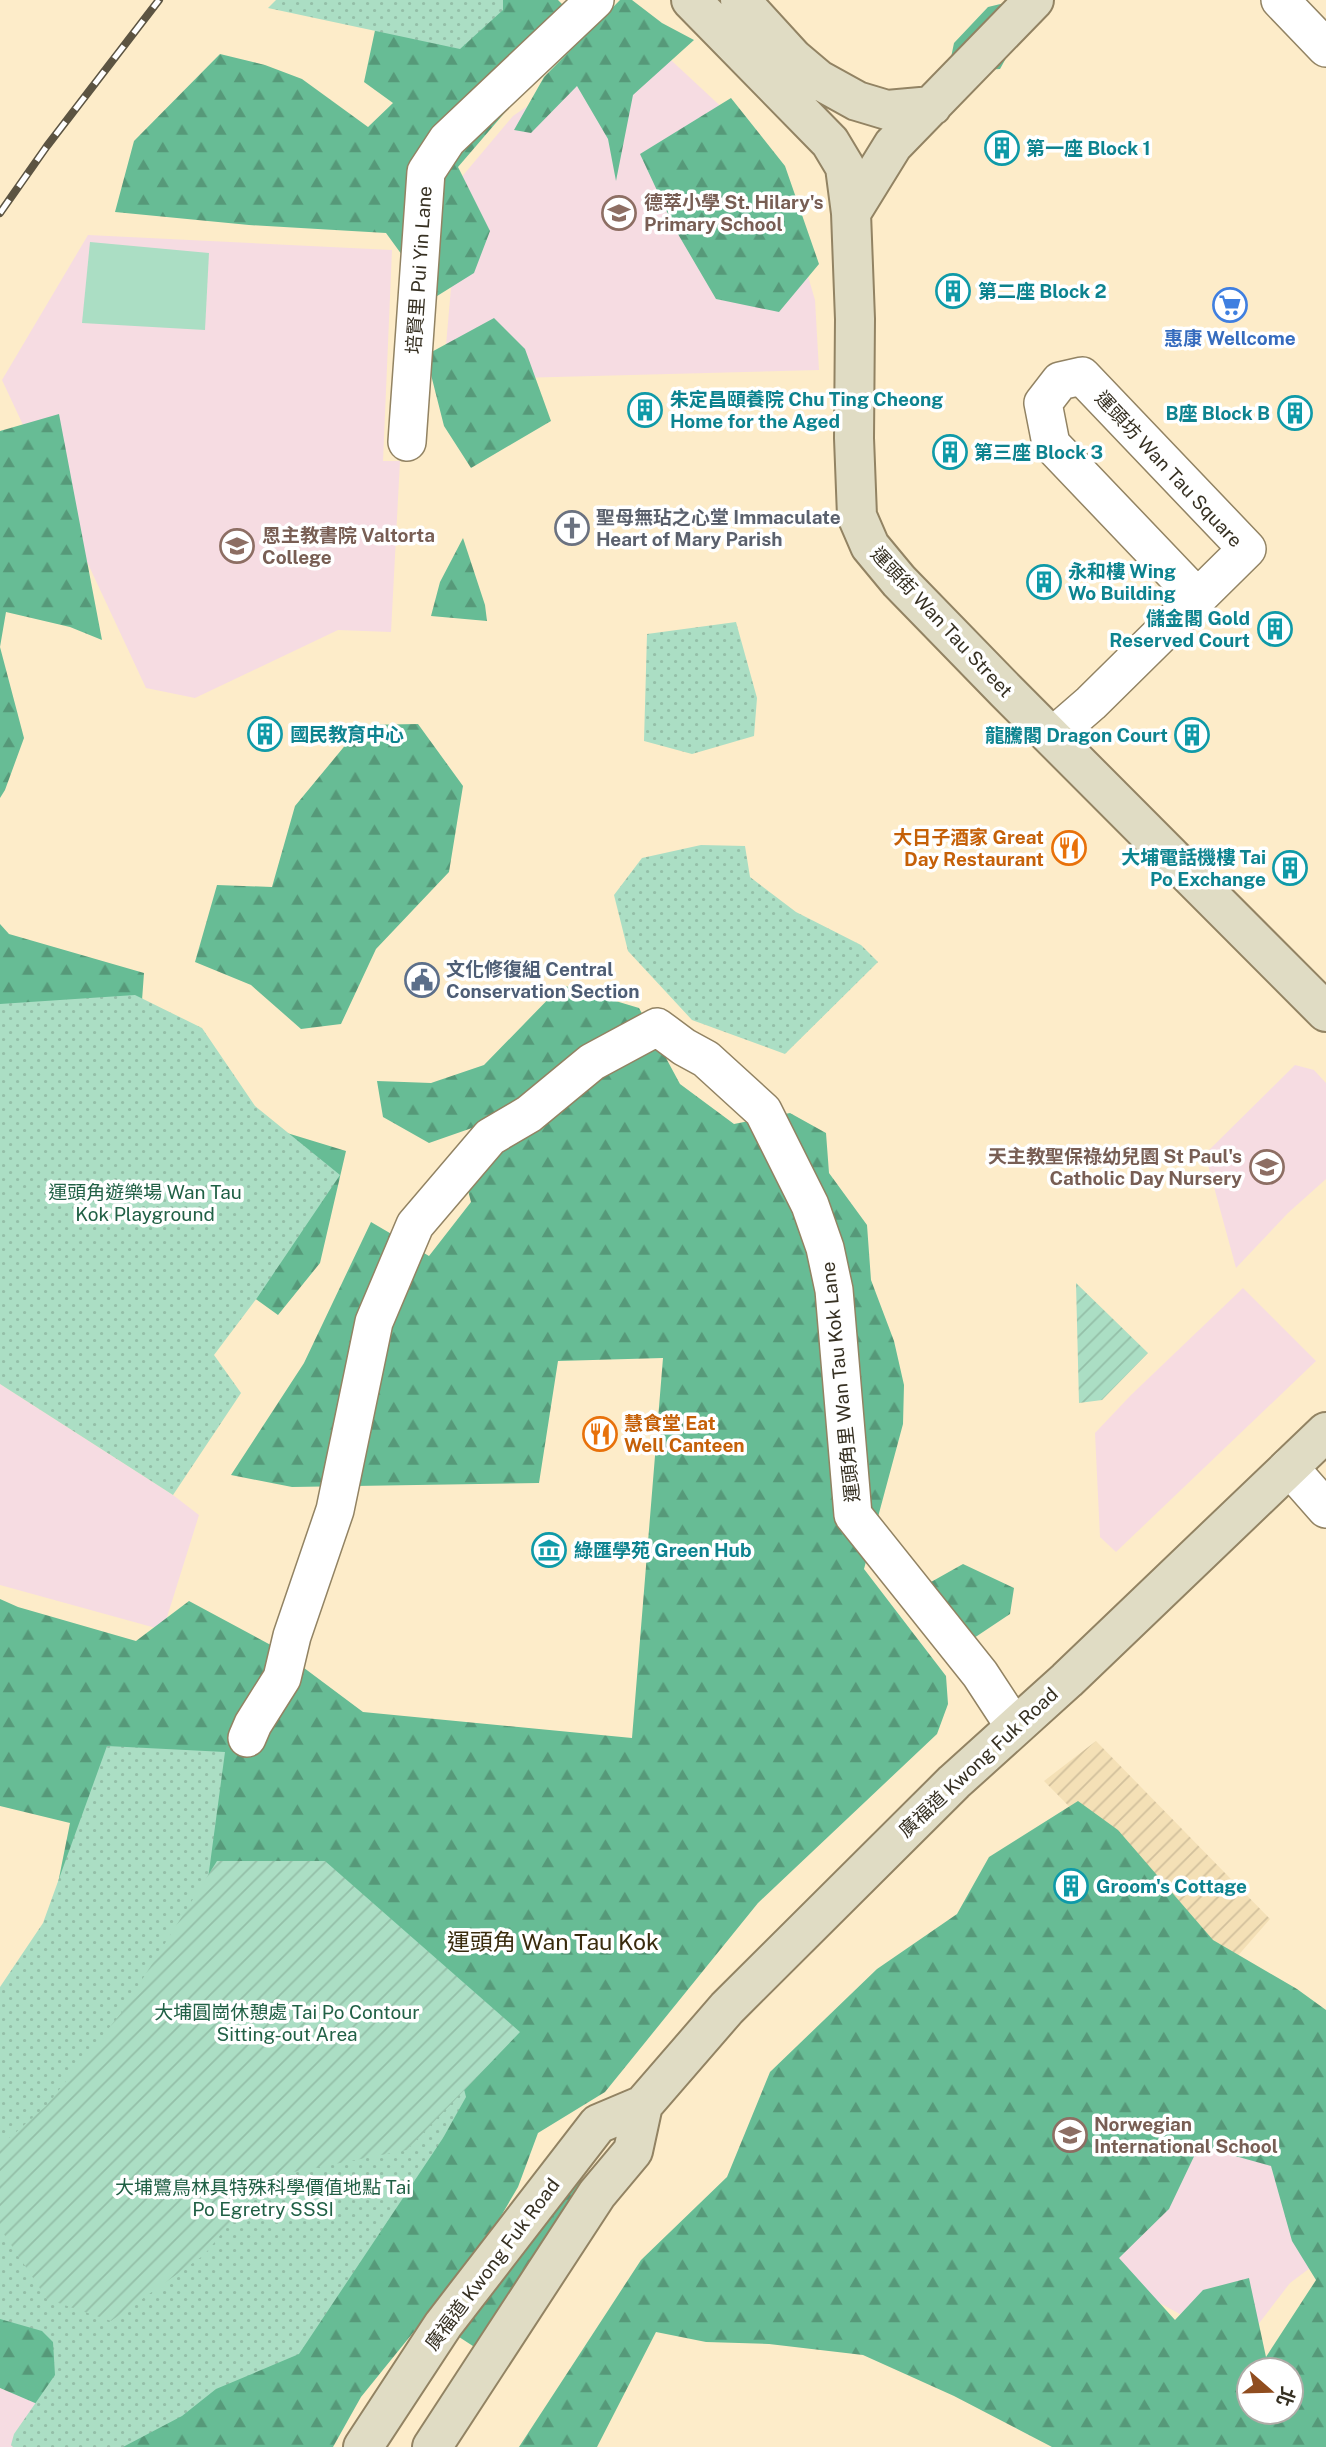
<svg xmlns="http://www.w3.org/2000/svg" width="1326" height="2447" font-family="'Public Sans','Noto Sans TC',sans-serif">
	<defs>
		<pattern id="industrial-furrows" width="10" height="10" patternUnits="userSpaceOnUse" patternTransform="scale(1.75)"><rect width="10" height="10" fill="#f4e0b6"/><path d="M-1 1l2-2M0 10L10 0M9 11l2-2" fill="none" stroke="#d2c09c"/></pattern>
		<pattern id="forest-firs" width="22" height="20" patternUnits="userSpaceOnUse" patternTransform="scale(1.75)"><rect width="22" height="20" fill="#67bc95"/><path d="M5 1l3.5 6h-7zM16 11l3.5 6h-7z" fill="#569979"/></pattern>
		<pattern id="park-dots" width="8" height="8" patternUnits="userSpaceOnUse" patternTransform="scale(1.75)"><rect width="8" height="8" fill="#abdec4"/><path d="M2 2h.1M6 6h.1" fill="none" stroke="#94bfa8" stroke-width="1.8" stroke-linecap="round"/></pattern>
		<pattern id="garden-furrows" width="10" height="10" patternUnits="userSpaceOnUse" patternTransform="scale(1.75)"><rect width="10" height="10" fill="#abdec4"/><path d="M-1 1l2-2M0 10L10 0M9 11l2-2" fill="none" stroke="#94bfa8"/></pattern>
	</defs>
	<rect width="100%" height="100%" fill="#fdecc9"/>
	<path fill="#f7dce1" d="M1243,1288l73,73 -200,191 -16,-15 -5,-104 36,-38z"/>
	<path fill="url(#industrial-furrows)" d="M1096,1741l174,178 -42,48 -184,-186z"/>
	<path fill="#f6dce2" d="M658,48l100,93 38,94 19,65 4,70 -376,10 11,-127 -5,-61 64,-76 73,-50z
		M88,235l304,15 -9,211h17l-9,171 -53,-2 -143,68 -49,-10 -144,-308z
		M1295,1065l19,5 12,13v96l-38,34 -52,55 -31,-114z
		M0,1384l173,111 26,20 -36,115 -163,-45z
		M1263,2098l63,158 -36,27 -43,56 -58,-20 -46,-25 -375,-33z
		M0,2388l43,17 -13,42h-30z"/>
	<path fill="#abdec4" d="M90,242l119,11 -4,77 -123,-7z"/>
	<path fill="url(#forest-firs)" fill-rule="evenodd" d="M454,0h104l9,9 -42,80 -67,78 32,64 -16,42 -69,43 -3,-61 -16,-22 -137,-8 -134,-13 19,-71 86,-87 45,11 37,14 66,48 25,-24 -29,-21 13,-61z
		M620,0h12l30,23 32,17 -61,55 -17,86 -8,-42 -31,-53 -46,47 -17,-3 30,-53z
		M1017,0l-2,42 -15,27 -52,3 6,-29 34,-36z
		M731,98l54,68 34,98 -40,48 -63,-13 -41,-70 -35,-75z
		M494,318l31,31 26,72 -80,47 -27,-42 -18,-71z
		M59,414l43,226 -32,-13 -64,-15 -6,35 24,91 -19,52 -5,8v-367z
		M463,538l22,67 2,16 -56,-5 9,-34z
		M418,724l45,62 -14,86 -73,77 -35,75 -40,5 -50,-44 -56,-23 22,-77 55,2 23,-81 67,-81z
		M0,924l9,10 135,39 -3,41 -141,96z
		M562,985l77,23 41,76 54,40 56,-11 36,20 3,40 38,52 4,55 23,61 10,44 -1,39 -39,145 82,107 2,28 -11,30 -179,169 -153,189 -67,41 -20,54 -34,58 -123,152 -28,50h-303l12,-41 -42,-18v-375l52,-100 18,-90 -70,-17v-207l18,8 118,34 53,-40 91,49 83,62 269,26 31,-380 -105,3 -19,122 -247,4 -61,-12 73,-112 67,-141 58,34 42,-54 -10,-39 31,-42 -63,22 -46,-26 -6,-36 54,2 53,-18z
		M287,1133l59,18 -26,112 -42,52 -75,-54z
		M963,1564l51,24 -4,26 -39,26 -41,-13 1,-45z
		M1078,1801l40,29 95,110 84,49 29,21v437h-274l-98,-51 -91,-41 -94,-11 -63,-2 -50,-10 -59,115h-78l122,-187 86,-83 43,-105 107,-103 80,-55 32,-57zM1199,2146l72,20 21,75 24,39 -50,77 -17,-79 -46,12 -28,30 -56,-62 50,-49zM1249,2370h42v42h-42z
		M575,2177l8,8 -107,163 -20,-13z"/>
	<path fill="url(#park-dots)" d="M276,0h227v10l-43,39 -192,-41z
		M736,622l21,76 -3,38 -62,18 -48,-13 3,-107z
		M701,845l44,1 5,31 46,35 65,33 17,17 -93,92 -93,-34 -64,-69 -14,-56 28,-37z
		M135,995l67,33 53,78 85,69 -83,123 -43,57 27,38 -68,102 -173,-111v-380z
		M107,1746l118,6 -21,157 257,168 5,20 -23,41 -144,216 -83,35 -34,27 -59,31h-110l-2,-2 3,-11 41,-59 -2,-33 -11,-11 -42,-12v-332l43,-64z"/>
	<path fill="url(#garden-furrows)" d="M1076,1283l72,70 -46,47 -23,3z
		M217,1861h108l195,171 -113,118 -139,27 -64,78 -93,66 -64,-22 -47,-71v-82l46,-40 75,-93z"/>
	<g fill="none" stroke-linecap="round" stroke-linejoin="round">
		<g stroke="#928363" stroke-width="40">
			<path id="street" d="M1280,0l46,48
				M407,442l19,-270 21,-32 148,-140
				M1053,736l38,-33 156,-154 -165,-173 -22,5 -17,22 8,41 146,153
				M1289,1467l37,42
				M247,1738l6,-14 29,-46 10,-42 43,-126 39,-188 41,-97 75,-88 39,-23 63,-52 65,-35 27,20 22,12 57,52 47,94 15,43 9,42 19,225 127,159 34,52"/>
		</g>
		<g stroke="#928363" stroke-width="42">
			<path id="secondary" d="M691,0l139,142 15,25 6,46 4,106 -1,119 3,78 13,30 29,35 107,110 320,321
				M740,0l53,58 26,22 38,21 30,9 45,-4
				M851,213l42,-68 141,-145
				M363,2447l80,-122 155,-201 45,-19 84,-97 227,-226 113,-102 259,-248
				M432,2447l165,-253 36,-43 10,-46"/>
		</g>
		<use href="#street" stroke="#fff" stroke-width="37"/>
		<use href="#secondary" stroke="#e0dcc4" stroke-width="38"/>
		<g stroke="#5c5442" stroke-width="8">
			<path id="rail" d="M0,213l47,-67 112,-146"/>
		</g>
		<use href="#rail" stroke="#fff" stroke-width="5" stroke-dasharray="16" stroke-linecap="butt"/>
	</g>
	<defs>
		<g id="building-ring" transform="scale(1.75)"><circle r="9.5" fill="#fff" stroke="#0f9aa8" stroke-width="1.5"/><path d="M-4-6H4V6H1V3H-1V6H-4ZM-2.5-4.3h1.7v1.8h-1.7ZM.8-4.3h1.7v1.8H.8ZM-2.5-1h1.7V.8h-1.7ZM.8-1h1.7V.8H.8Z" fill="#0f9aa8"/></g>
		<g id="school-ring" transform="scale(1.75)"><circle r="9.5" fill="#fff" stroke="#8d6e63" stroke-width="1.5"/><path d="M0-5L7-2L0 1L-7-2ZM-4 1L0 2.5L4 1V4Q0 6-4 4Z" fill="#8d6e63"/></g>
		<g id="supermarket-ring" transform="scale(1.75)"><circle r="9.5" fill="#fff" stroke="#3f7fe0" stroke-width="1.5"/><path d="M-6-5.5h2.5l.6 2H6L4.5 2H-2.5L-4.4-4H-6ZM-1.5 3.2a1.3 1.3 0 1 0 .1 0ZM3 3.2a1.3 1.3 0 1 0 .1 0Z" fill="#3f7fe0"/></g>
		<g id="church-ring" transform="scale(1.75)"><circle r="9.5" fill="#fff" stroke="#6b7280" stroke-width="1.5"/><path d="M-1.2-6h2.4v3.5h3.3v2.4h-3.3V6h-2.4V-.1h-3.3v-2.4h3.3Z" fill="#6b7280"/></g>
		<g id="restaurant-ring" transform="scale(1.75)"><circle r="9.5" fill="#fff" stroke="#e8710a" stroke-width="1.5"/><path d="M-5-6h1v4h1v-4h1v4h1v-4h1v5L-1.5 .5V6h-2V.5L-5-1ZM5-6V6H3V1.5H1.5Q1.5-4 5-6Z" fill="#e8710a"/></g>
		<g id="civic-ring" transform="scale(1.75)"><circle r="9.5" fill="#fff" stroke="#5c6f8a" stroke-width="1.5"/><path d="M-.6-6.5H3V-4.5H.6V-3L4-1V1h2V6H-6V1h2V-1L-.6-3ZM-1.2 2.5V6h2.4V2.5Z" fill="#5c6f8a"/></g>
		<g id="museum-ring" transform="scale(1.75)"><circle r="9.5" fill="#fff" stroke="#0f9aa8" stroke-width="1.5"/><path d="M0-6L6-3V-2H-6V-3ZM-5-1h2V3h-2ZM-1-1h2V3h-2ZM3-1h2V3H3ZM-6 4H6V6H-6Z" fill="#0f9aa8"/></g>
	</defs>
	<g fill-rule="evenodd">
		<use href="#building-ring" x="1002" y="148"/>
		<use href="#school-ring" x="619" y="213"/>
		<use href="#building-ring" x="953" y="291"/>
		<use href="#supermarket-ring" x="1230" y="305"/>
		<use href="#building-ring" x="645" y="410"/>
		<use href="#building-ring" x="1295" y="413"/>
		<use href="#building-ring" x="950" y="452"/>
		<use href="#church-ring" x="572" y="528"/>
		<use href="#school-ring" x="237" y="546"/>
		<use href="#building-ring" x="1044" y="582"/>
		<use href="#building-ring" x="1275" y="629"/>
		<use href="#building-ring" x="265" y="734"/>
		<use href="#building-ring" x="1192" y="735"/>
		<use href="#restaurant-ring" x="1069" y="848"/>
		<use href="#building-ring" x="1290" y="868"/>
		<use href="#civic-ring" x="422" y="980"/>
		<use href="#school-ring" x="1267" y="1167"/>
		<use href="#restaurant-ring" x="600" y="1434"/>
		<use href="#museum-ring" x="549" y="1550"/>
		<use href="#building-ring" x="1071" y="1886"/>
		<use href="#school-ring" x="1070" y="2135"/>
	</g>
	<g text-anchor="middle" stroke-width="7" stroke-linejoin="round" paint-order="stroke">
		<g font-size="19" font-weight="bold" fill="#0d838f" stroke="#fff" text-anchor="start">
			<text x="1026" y="155">第一座 Block 1</text>
			<text x="978" y="298">第二座 Block 2</text>
			<text x="670" y="406">朱定昌頤養院 Chu Ting Cheong<tspan x="670" dy="22">Home for the Aged</tspan></text>
			<text x="1270" y="420" text-anchor="end">B座 Block B</text>
			<text x="974" y="459">第三座 Block 3</text>
			<text x="1068" y="578">永和樓 Wing<tspan x="1068" dy="22">Wo Building</tspan></text>
			<text x="1250" y="625" text-anchor="end">儲金閣 Gold<tspan x="1250" dy="22">Reserved Court</tspan></text>
			<text x="290" y="741">國民教育中心</text>
			<text x="1168" y="742" text-anchor="end">龍騰閣 Dragon Court</text>
			<text x="1266" y="864" text-anchor="end">大埔電話機樓 Tai<tspan x="1266" dy="22">Po Exchange</tspan></text>
			<text x="574" y="1557">綠匯學苑 Green Hub</text>
			<text x="1096" y="1893">Groom's Cottage</text>
		</g>
		<g font-size="19" font-weight="bold" fill="#785e54" stroke="#fff" text-anchor="start">
			<text x="644" y="209">德萃小學 St. Hilary's<tspan x="644" dy="22">Primary School</tspan></text>
			<text x="262" y="542">恩主教書院 Valtorta<tspan x="262" dy="22">College</tspan></text>
			<text x="1242" y="1163" text-anchor="end">天主教聖保祿幼兒園 St Paul's<tspan x="1242" dy="22">Catholic Day Nursery</tspan></text>
			<text x="1094" y="2131">Norwegian<tspan x="1094" dy="22">International School</tspan></text>
		</g>
		<g font-size="19" fill="#363022" stroke="#fff">
			<text transform="translate(419 270) rotate(-86)" y="7">培賢里 Pui Yin Lane</text>
			<text transform="translate(1169 469) rotate(47)" y="7">運頭坊 Wan Tau Square</text>
			<text transform="translate(942 622) rotate(47)" y="7">運頭街 Wan Tau Street</text>
			<text transform="translate(840 1382) rotate(-96)" y="7">運頭角里 Wan Tau Kok Lane</text>
			<text transform="translate(978 1762) rotate(-43)" y="7">廣福道 Kwong Fuk Road</text>
			<text transform="translate(492 2264) rotate(-53)" y="7">廣福道 Kwong Fuk Road</text>
		</g>
		<g font-size="19" font-weight="bold" fill="#366cbe" stroke="#fff">
			<text x="1230" y="345">惠康 Wellcome</text>
		</g>
		<g font-size="19" font-weight="bold" fill="#5b616d" stroke="#fff" text-anchor="start">
			<text x="596" y="524">聖母無玷之心堂 Immaculate<tspan x="596" dy="22">Heart of Mary Parish</tspan></text>
		</g>
		<g font-size="19" font-weight="bold" fill="#c56008" stroke="#fff" text-anchor="end">
			<text x="1044" y="844">大日子酒家 Great<tspan x="1044" dy="22">Day Restaurant</tspan></text>
			<text x="624" y="1430" text-anchor="start">慧食堂 Eat<tspan x="624" dy="22">Well Canteen</tspan></text>
		</g>
		<g font-size="19" font-weight="bold" fill="#4e5e75" stroke="#fff" text-anchor="start">
			<text x="446" y="976">文化修復組 Central<tspan x="446" dy="22">Conservation Section</tspan></text>
		</g>
		<g font-size="19" fill="#206045" stroke="#fff">
			<text x="145" y="1199">運頭角遊樂場 Wan Tau<tspan x="145" dy="22">Kok Playground</tspan></text>
			<text x="287" y="2019">大埔圓崗休憩處 Tai Po Contour<tspan x="287" dy="22">Sitting-out Area</tspan></text>
			<text x="263" y="2194">大埔鷺鳥林具特殊科學價值地點 Tai<tspan x="263" dy="22">Po Egretry SSSI</tspan></text>
		</g>
		<g font-size="23" fill="#392b0d" stroke="#fff">
			<text x="553" y="1950">運頭角 Wan Tau Kok</text>
		</g>
	</g>
	<g transform="translate(1270 2391) rotate(110)"><circle r="33" fill="#ffffff" stroke="#afaca7" stroke-width="2"/>
	<path d="M0-5L12 26L0 18L-12 26Z" fill="#904d1f"/>
	<text y="-10" font-size="19" font-weight="bold" text-anchor="middle" fill="#363022">北</text>
	</g>
</svg>
